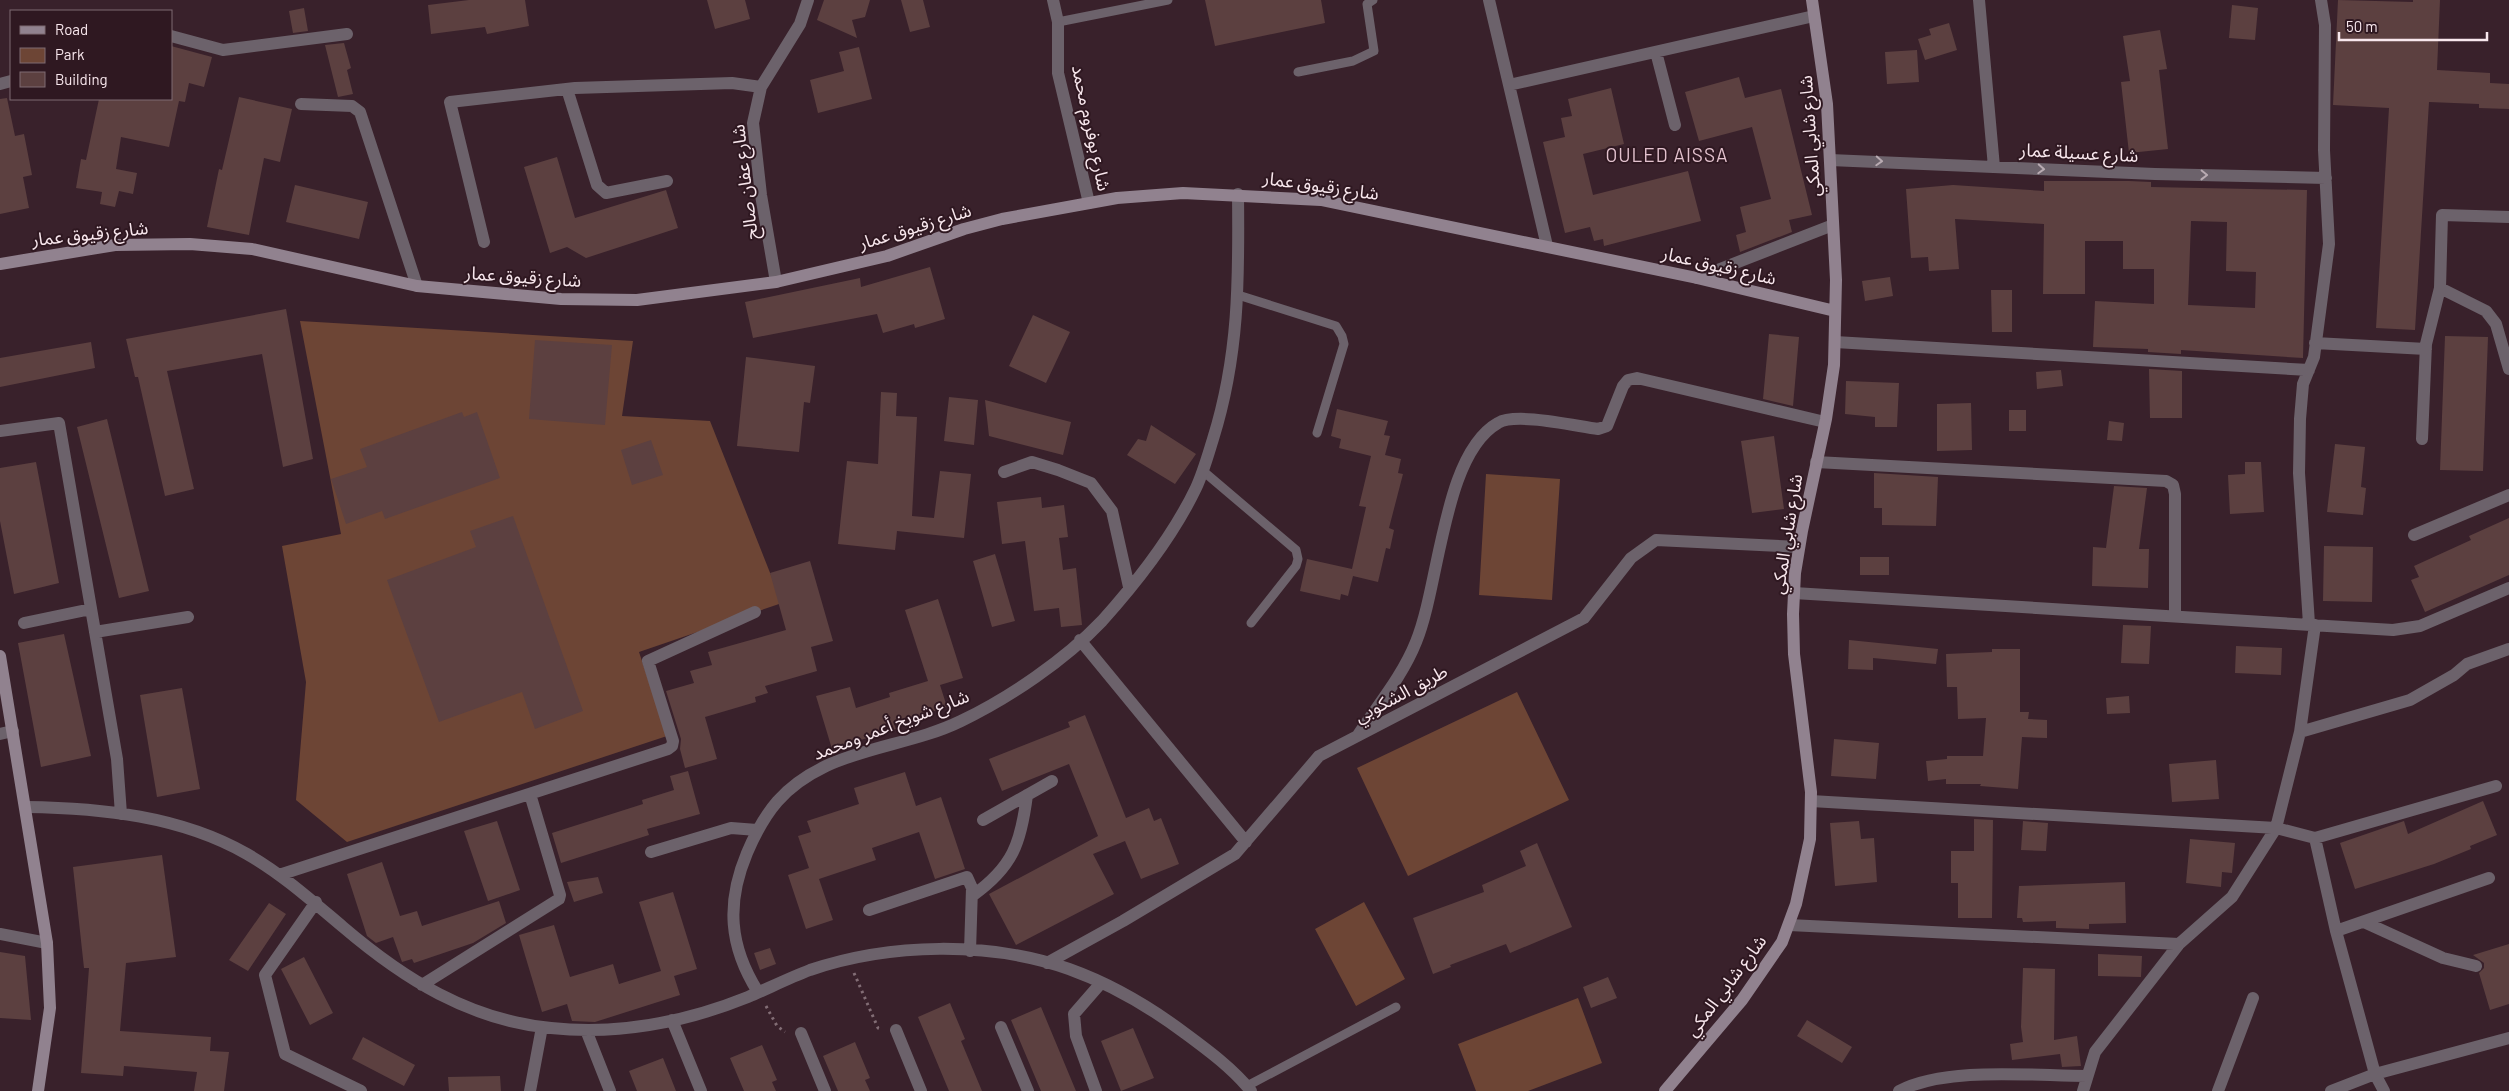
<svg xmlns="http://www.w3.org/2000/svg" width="2509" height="1091" font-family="Barlow,'Noto Sans Arabic',sans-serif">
	<rect width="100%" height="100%" fill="#39212b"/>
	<path fill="#6d4535" d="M300,321l333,20 -11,75 88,5 72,182 -143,49 28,84 -320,106 -51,-42 10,-118 -24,-136 59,-12z
		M1486,474l74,5 -8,121 -73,-5z
		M1517,692l52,108 -161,76 -51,-108z
		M1364,902l41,77 -49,27 -41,-77z
		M1578,998l24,65 -74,28h-52l-18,-47z"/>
	<path fill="#5c4040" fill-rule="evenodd" d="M469,0h56l4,26 -42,8 -2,-7 -54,7 -3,-29z
		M707,0h38l5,19 -35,10z
		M824,0h46l-5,17 -13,3 5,18 -40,-18z
		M901,0h22l7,27 -20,5z
		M1205,0h116l4,23 -110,23z
		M2338,0l75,2v-2h27l-3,70 53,3v10l19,1v25l-30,-1v-4l-50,-2 -14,228 -39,-2 13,-220 -56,-3z
		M2232,5l26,3 -3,32 -26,-2z
		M304,8l4,23 -15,2 -4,-22z
		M1949,23l8,27 -32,10 -7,-21 13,-4 -2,-6z
		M2160,30l7,39 -8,1 9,79 -39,4 -8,-71 9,-1 -7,-45z
		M344,43l7,25 -4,2 6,24 -15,3 -13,-52z
		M171,46l41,11 -8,30 -15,-4 -4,19 -6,-1 -10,46 -48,-10 -5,32 21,4 -4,21 -14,-3 -4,16 -15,-3 2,-12 -26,-4 5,-29 5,1 13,-61h72z
		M859,47l13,52 -54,14 -8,-33 34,-9 -5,-19z
		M1917,50l2,32 -32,2 -2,-32z
		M1739,77l6,21 36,-9 31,126 -23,5 3,12 -52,20 -4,-17 10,-3 -6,-25 31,-8 -19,-72 -53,14 -14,-49z
		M1611,88l13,56 -41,10 10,41 95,-24 13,50 -97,25 -1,-7 -9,2 -4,-14 -25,6 -22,-91 22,-5 -4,-19 11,-2 -4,-17z
		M239,97l53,12 -12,53 -16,-4 -15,77 -42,-8 12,-58 3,1z
		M7,98l8,38 9,-2 8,41 -9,2 6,31 -29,6v-115z
		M557,157l18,61 91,-28 12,38 -92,30 -19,-11 -17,6 -26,-86z
		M2044,181h85l22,1v5l156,3 -4,168 -122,-8v4l-33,-2v-3l-55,-2 2,-46 59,3v-35h-31v-28h-38v53h-42l1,-70 -89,-5 4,50 -30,2 -1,-14 -17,1 -5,-69 47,-4 91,6zM2191,221l36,1 -1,49 30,1 -1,36 -67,-3z
		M295,185l73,17 -9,37 -73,-17z
		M930,267l15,52 -30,9 -1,-4 -31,9 -6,-19 -124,24 -8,-36 115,-24 1,9z
		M1890,277l3,19 -28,5 -3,-20z
		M1991,290h21v42h-20z
		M286,309l27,150 -30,8 -21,-113 -95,17 27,118 -29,7 -27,-119h-3l-9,-38z
		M1033,315l37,17 -24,51 -37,-17z
		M1769,334l30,3 -6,69 -30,-7z
		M2445,336l43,1 -5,134 -43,-1z
		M535,340l77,5 -7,80 -76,-6z
		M91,342l4,26 -95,19v-29z
		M746,357l69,9 -5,37 -6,-1 -5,50 -62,-6z
		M2149,369l33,2v47h-32z
		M2061,370l2,16 -26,3 -1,-17z
		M1846,381l53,2 -2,44h-22v-10l-30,-3z
		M881,392l16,1 -1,23 21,1 -5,99 22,2 6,-47 31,3 -7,64 -67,-7 -2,19 -57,-6 9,-83 31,3z
		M949,397l29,3 -4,45 -30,-4z
		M985,400l86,22 -8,33 -74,-19z
		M1971,403l1,47 -35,1v-47z
		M1337,409l51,12 -4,14 6,1 -5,19 16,4 -3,14 5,1 -14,54 5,2 -4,19 -4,-1 -8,34 -25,-6 -5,20 -7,-2 -1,6 -40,-9 7,-32 45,10 14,-62 -7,-1 12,-50 -32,-8 2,-9 -10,-3z
		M2009,410h17v21h-17z
		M462,412l2,5 13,-5 23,66 -115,41 -3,-8 -36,13 -15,-45 36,-12 -7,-18z
		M107,419l42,172 -30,7 -42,-171z
		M2109,421l15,2 -2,18 -15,-1z
		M1151,425l45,29 -21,30 -48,-29 11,-16 8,2z
		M1774,436l10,73 -32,4 -11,-72z
		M651,440l12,35 -31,10 -11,-35z
		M2335,444l30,3 -4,40 5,1 -3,27 -36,-3z
		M36,462l23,121 -45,11 -14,-73v-53z
		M2245,462h16l3,50 -34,2 -2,-39 17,-1z
		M1874,473l64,4 -2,49 -54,-1v-17h-8z
		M2114,486l33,2 -8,61h10l-1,39 -56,-2 1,-39 13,1z
		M1041,497l1,11 22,-3 4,32 -9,1 4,32 13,-2 6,57 -21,2 -2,-19 -25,3 -9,-70 -23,3 -5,-42z
		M513,516l70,195 -48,18 -13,-37 -83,30 -52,-142 89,-33 -6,-16z
		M2509,518v57l-84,37 -14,-32 8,-3 -5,-11 57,-26 -2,-4z
		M2324,546l49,1 -1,55 -49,-1z
		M995,554l20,67 -23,6 -19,-66z
		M1860,557h29v18h-29z
		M810,561l23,80 -22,6 6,24 -52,15 3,7 -13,4 1,5 -51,15 12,42 -32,9 -5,-19 1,-10 -15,-48 28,-8 -4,-12 22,-6 -4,-13 78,-22 -16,-57z
		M938,599l25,79 -23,7 7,22 -53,17 2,5 -64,20 -16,-53 34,-9 6,21 34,-11 -1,-4 39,-12 -23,-71z
		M2123,625l28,1 -2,38 -28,-1z
		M64,634l27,122 -50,11 -23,-124z
		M1849,640l89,9 -2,15 -63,-6v12l-25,-1z
		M2236,646l46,2 -1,27 -46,-2z
		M1992,649h28v63h9l-1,7 19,1v18l-25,-1 -4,52 -38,-3 1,-2h-35v-5l-18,2 -2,-20 21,-2v-3h36l3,-38 -28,1 -1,-32h-10l-1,-33 46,-2z
		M182,688l18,101 -43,8 -17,-102z
		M2129,696l1,17 -23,1 -1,-16z
		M1085,715l41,103 23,-10 5,13 7,-3 18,46 -38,15 -16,-38 -32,13 21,40 -98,51 -27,-51 109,-58 -29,-72 -67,27 -13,-32 81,-32 -2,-5z
		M1834,739l45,4 -3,36 -45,-3z
		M2216,760l3,39 -47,3 -3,-38z
		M688,771l12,43 -53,15 2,6 -88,28 -9,-30 91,-29 -1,-4 32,-10 -4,-14z
		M905,772l11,34 25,-9 24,72 -30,10 -16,-47 -47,16 4,12 -57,19 14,41 -27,9 -18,-54 21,-7 -11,-32 13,-4 -4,-11 52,-17 -5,-16z
		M2483,801l14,34 -27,11 1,3 -37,15 -79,25 -15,-46 64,-22 4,13z
		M1974,819l19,1 -1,98h-34v-35h-7v-32h23z
		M497,821l23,69 -32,11 -24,-70z
		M1859,821l2,18 13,-1 3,44 -42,4 -5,-63z
		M2023,821l25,2 -2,28 -25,-1z
		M2190,839l45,4 -3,30 -10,-1 -1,15 -35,-4z
		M1537,843l35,84 -62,26 -4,-9 -56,21 1,2 -18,7 -20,-56 71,-26 -2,-7 44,-19 -6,-15z
		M162,855l14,102 -50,6 -6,68 91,6 -1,14 19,1 -5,39h-30l3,-19 -73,-6 -1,10 -42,-3 8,-105h-5l-11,-101z
		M382,862l18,54 17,-5 5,15 77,-25 7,22 -33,20 -59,20 -2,-4 -10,3 -9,-25 -17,6 -9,-7 -20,-62z
		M598,877l5,16 -29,9 -7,-20z
		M2125,882l1,41 -37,1v5l-33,-1v-7l-33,1 -1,-4h-5l2,-32z
		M673,892l24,77 -23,7 6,19 -85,27 -23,-1 -5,-17 -25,8 -23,-77 35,-10 16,52 43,-13 6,20 42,-13 -22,-69z
		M269,903l17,11 -38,57 -19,-11z
		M2509,944v60l-19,6 -11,-37 5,-5v-5l-11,-8z
		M770,948l6,16 -16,6 -6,-17z
		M0,952l25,4 6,64 -31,-2z
		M2098,954l44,2 -1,21 -43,-1z
		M304,957l29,56 -23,12 -29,-56z
		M2023,968l32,1 -1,71 23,-4 4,30 -19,1 -2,-13 -48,6 -2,-16 13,-2 -2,-15z
		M1608,977l9,21 -26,10 -8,-21z
		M950,1003l15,36 -4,2 21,50h-33l-31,-74z
		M1041,1007l35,84h-35l-30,-71z
		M1807,1020l45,27 -10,16 -45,-27z
		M1133,1028l21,50 -33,13 -20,-50z
		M363,1037l52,28 -11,21 -52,-27z
		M855,1042l15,36 -5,2 5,11h-32l-15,-35z
		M762,1045l15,35 -5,2 4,9h-32l-14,-33z
		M663,1058l13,33h-39l-8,-20z
		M500,1076l1,15h-52l-1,-14z"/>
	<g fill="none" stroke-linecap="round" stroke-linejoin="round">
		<path stroke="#826d75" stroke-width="3" stroke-dasharray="2.5 4" stroke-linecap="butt" d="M854,973l24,55 3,1
			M766,1006l11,20 8,6"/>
		<path stroke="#6c626b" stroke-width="9" d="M1058,22l110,-22
			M1298,72l55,-11 21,-10 -7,-47 6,-4
			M1238,295l98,31 6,10 2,8 -27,89
			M1203,471l93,79 2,9 -2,7 -45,57
			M1247,1086l149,-79"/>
		<path stroke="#6c626b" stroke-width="12" d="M1053,0l5,22v51l31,130
			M1489,0l58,246
			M1979,0l15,167
			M171,36l52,14 124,-16
			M1656,52l19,73
			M0,84l11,-3
			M1509,85l305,-69
			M567,89l30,96 9,8 61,-12
			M301,104l51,2 8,6 57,174
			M1830,160l325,14 171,4
			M484,242l-34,-140 125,-14 157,-5 29,4
			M1697,278l136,-53
			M776,282l-15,-87 -8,-72 8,-36 39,-63 8,-24
			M2440,288l46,23 10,13 13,45
			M1835,342l474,28
			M2315,343l111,6
			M0,431l59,-8 58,336 4,55
			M2422,439l4,-95 14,-56 2,-73 67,2
			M1816,462l350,19 7,4 2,9v121
			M1004,472l28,-10 26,8 33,13 21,28 17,76
			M2414,535l95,-40
			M1794,593l599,37 27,-4 89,-38
			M24,623l67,-14
			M2309,624l-10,-151 1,-54 3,-35 11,-27 15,-113 -5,-94 1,-125 -4,-25
			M2315,625l-15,107 -24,96 39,10 21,93 39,143 -44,17
			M95,632l93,-15
			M1080,640l166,202
			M2300,732l110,-32 44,-25 13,-11 42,-15
			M0,734l13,-3
			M1358,735c20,-30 45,-60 58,-93 24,-58 27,-188 82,-219 18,-11 77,3 100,6l9,-3 16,-40 5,-6 9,-2 188,44
			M1811,801l465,27 -44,69 -53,47 -84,108 -12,39
			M26,807c75,1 155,9 221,47 35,20 65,47 96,73 61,52 126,93 208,101 67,7 135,-6 197,-31 21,-9 41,-19 62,-27 80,-27 179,-29 259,-1 42,15 81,38 117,65 23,17 46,34 65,57
			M983,820l69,-39
			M2315,838l181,-52
			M651,852l80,-24 26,2
			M279,875l389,-126 4,-3 1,-5 -25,-80 107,-49
			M972,896c41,-29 49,-53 55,-101
			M316,902l-51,73 20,79 76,37
			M869,910l98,-33 5,11 -2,63
			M2364,922l79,36 33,8
			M1789,925l390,19
			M2336,931l153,-53
			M0,934l47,9
			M1047,963l76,-42 112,-67 84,-98 265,-138 47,-60 25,-18 143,7
			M422,985l137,-86 1,-4 -30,-101
			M758,992c-29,-46 -32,-89 -11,-139 18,-42 37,-67 79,-87 43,-20 92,-24 135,-45 48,-23 104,-61 141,-100 35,-39 71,-85 94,-133 7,-15 12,-33 17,-49 26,-83 26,-159 25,-245
			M672,1020l29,71
			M1001,1027l27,64
			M586,1030l24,61
			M896,1030l25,61
			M801,1033l24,58
			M530,1091l12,-64
			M1096,1091l-20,-55 -2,-22 27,-31
			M1899,1091c48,-25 135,-15 188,-15
			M2218,1091l35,-93
			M2384,1091l-9,-17 134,-36"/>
		<path stroke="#91828f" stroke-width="12" d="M0,264l115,-19 75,-1 62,5 165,37 144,13 76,1 139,-18 111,-26 77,-27 38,-10 115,-21 66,-5 138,7 376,78 138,33
			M0,656l47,287 3,65 -12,83
			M1665,1091l77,-91 40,-58 14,-38 14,-65 1,-47 -17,-138 -1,-40 2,-41 7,-42 24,-112 8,-54 2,-85 -9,-176 -15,-104"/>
	</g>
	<defs><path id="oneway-chevron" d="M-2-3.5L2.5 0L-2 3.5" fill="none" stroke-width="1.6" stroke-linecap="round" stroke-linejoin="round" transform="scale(1.25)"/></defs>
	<g stroke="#b9abb2">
		<use href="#oneway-chevron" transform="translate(1879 161) rotate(3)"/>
		<use href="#oneway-chevron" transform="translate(2041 169) rotate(3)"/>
		<use href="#oneway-chevron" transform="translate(2204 175) rotate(1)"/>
	</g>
	<g text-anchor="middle" stroke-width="4" stroke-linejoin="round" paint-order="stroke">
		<g font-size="18" fill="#f8e7ed" stroke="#2f1821">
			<text transform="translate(1091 128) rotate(78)" y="6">شارع بوفروم محمد</text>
			<text transform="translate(1810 136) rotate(-94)" y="6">شارع شابي المكي</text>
			<text transform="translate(2079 153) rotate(3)" y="6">شارع عسيلة عمار</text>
			<text transform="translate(745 182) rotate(-97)" y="6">شارع عفان صالح</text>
			<text transform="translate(1321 186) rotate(8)" y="6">شارع زقيوق عمار</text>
			<text transform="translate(915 227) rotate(-17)" y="6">شارع زقيوق عمار</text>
			<text transform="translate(90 234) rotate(-6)" y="6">شارع زقيوق عمار</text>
			<text transform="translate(1719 266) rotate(13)" y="6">شارع زقيوق عمار</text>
			<text transform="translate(523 277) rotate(4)" y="6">شارع زقيوق عمار</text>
			<text transform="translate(1787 534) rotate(-81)" y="6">شارع شابي المكي</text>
			<text transform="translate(1401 694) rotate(-28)" y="6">طريق الشكوبي</text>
			<text transform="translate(891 725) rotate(-21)" y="6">شارع شويخ أعمر ومحمد</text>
			<text transform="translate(1726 986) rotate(-53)" y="6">شارع شابي المكي</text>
		</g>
		<g font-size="19" letter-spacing="1" fill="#e3c2ce" stroke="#2f1821">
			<text x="1667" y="162">OULED AISSA</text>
		</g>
	</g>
	<rect x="10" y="10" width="162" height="90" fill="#2f1821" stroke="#7f6b73"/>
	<rect x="20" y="26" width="25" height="8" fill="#91828f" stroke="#7f6b73"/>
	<text x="55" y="35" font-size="15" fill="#f8e7ed">Road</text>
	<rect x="20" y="48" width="25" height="15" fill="#6d4535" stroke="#7f6b73"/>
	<text x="55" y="60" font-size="15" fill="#f8e7ed">Park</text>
	<rect x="20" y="72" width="25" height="15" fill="#5c4040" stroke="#7f6b73"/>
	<text x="55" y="85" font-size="15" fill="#f8e7ed">Building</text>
	<path d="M2339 32v8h148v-8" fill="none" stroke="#f8e7ed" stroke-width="2.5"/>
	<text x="2346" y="32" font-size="15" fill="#f8e7ed" stroke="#2f1821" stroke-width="4" paint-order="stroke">50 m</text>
</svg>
